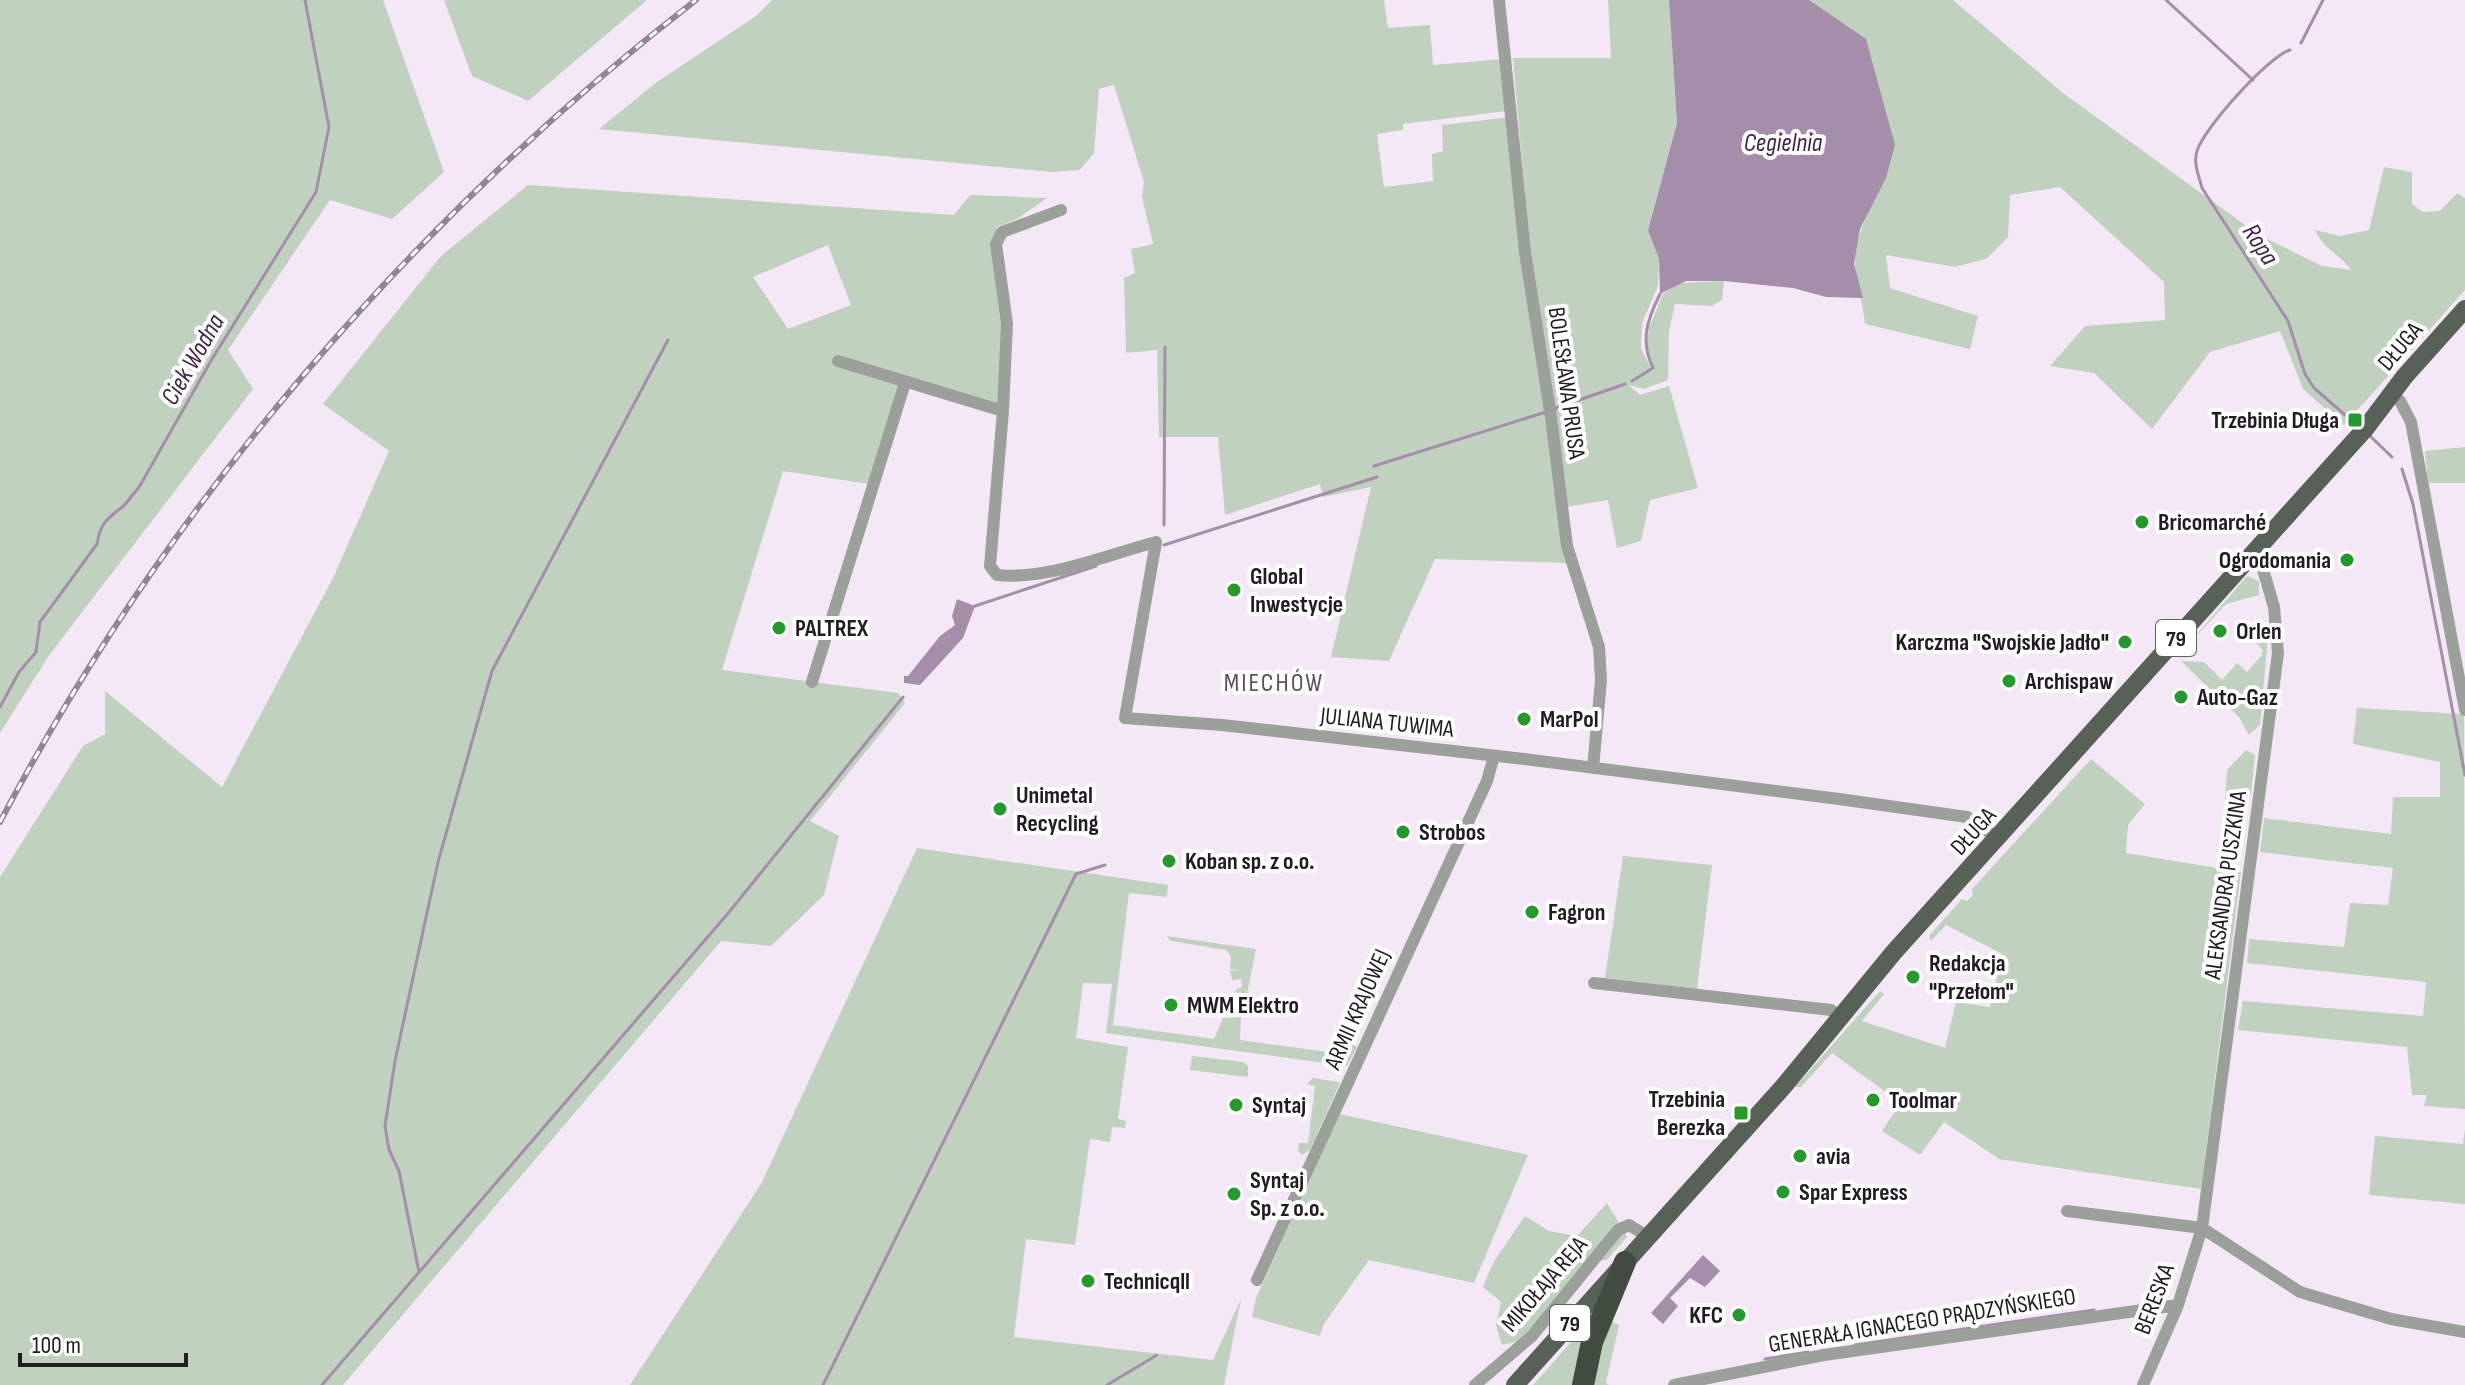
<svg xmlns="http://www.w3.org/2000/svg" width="2465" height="1385" font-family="'Sofia Sans Condensed',sans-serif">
	<rect width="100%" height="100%" fill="#f4e8f6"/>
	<path fill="#c1d1c0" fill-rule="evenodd" d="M0,0h383l61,172 -52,47 -62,-19 -102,150 25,39 -203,265 -50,79z
		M444,0h203l-119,101 -56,-25z
		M772,0h612l4,28 42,-3 3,40 69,-6 4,52 -103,13v6l-26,4 7,53 49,-6 -1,-27 11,-3 -1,-26 68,-8 17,101 -14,-160h98l-3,-58h61l8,123 -29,106 11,30 -1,27 -16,37 -1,26 13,24 -8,-25 3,-20 14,-34 16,-11 45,-2 -2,19 -10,6 -37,-2 -6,27 -1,49 -24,9 -15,-4 11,10 29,-9 29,102 -48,12 -9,41 -24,7 -9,-48 -42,7 1,56 -132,-4 -46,102 -58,-4 40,-170 -48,10 -3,-13 -95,31 -7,-78h-59l-2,-87 -31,3 -2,-75 11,-5 -4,-24 22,-5 -11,-47 2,-15 -30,-97 -15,4 -5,64 -14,17 -28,2 -453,-43 58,-47 99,-66z
		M1809,0h144l110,93 196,142 63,31 29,4c-12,-17 -28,-21 -36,-40l25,6 29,-6 15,-63 28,5v32l11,8 17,-1 17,-18 8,5v92l-121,135 -41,-36 -23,-58 -70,21 -58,77 -58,-56 -44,-7 35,-40 80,-6 -1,-38 -104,-95 -50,8 -2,42 -22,22 -31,8 -69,-12 4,33 88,28 -8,33 -105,-25c-1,-19 -11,-45 -10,-62 1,-31 17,-57 31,-84z
		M528,185l426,30 16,-20 77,3 -30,21 -20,8 -4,18 10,76 -4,83 -95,-27 -35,107 -86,-13 -61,199 176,23 7,10 -95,118 29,15 -15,59 -53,51 -50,-5 -378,444h-343v-508l83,-131 22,-12v-43l117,96 112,-211 55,-125 -66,-47 118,-148zM828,245l23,60 -63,24 -35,-52z
		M2465,447v36h-37l-3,-32z
		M2247,576l12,5v14l-33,9 -40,43z
		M2260,621l9,5 -9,99 -11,10 -10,-18 -58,-56 23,1 18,18 15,-17 10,9 15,-17 1,-5 -15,-15z
		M2357,708l107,6 1,395 -41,-3 3,-11h-15l-5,-48 -169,-17 5,-29 180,15 3,-34 -179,-19 2,-24 95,8 6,-44 38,2 5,-37 -133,-16 4,-34 127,16 2,-37h47v-35l-87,-18z
		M2246,750l9,5 -4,39 -5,4 -21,2 2,-30z
		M2091,759l54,45 -17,21 -2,28 115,19 -40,317 -202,-30 -55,-37 -24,33 -38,-24 19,-28 -69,-50 -31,34h-6l85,-96 4,3 -22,27 83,27 11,-46 34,5 12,-53 -56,-29 -15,16 -2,-5 33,-37 5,2 6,-6 -1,-6z
		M917,848l251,37 -1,12 -38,-4 -16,132 101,14 9,-21 18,-1 -1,23 95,13 4,-23 8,-5 -6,14 16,8 -10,19 -241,-33 6,-49 -29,-1 -7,55 52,9 -10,72 8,2 -1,7 -13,-1 -2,15 -20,-3 -15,106 -49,-6 -12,98 199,23 28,-61 -17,86h-594l131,-201z
		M1623,856l89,9 -15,124 -92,-11z
		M1166,936l90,13 -10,50 2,5 -7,-6v-6l-3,2 -3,-4 7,-3 -1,-8 -9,1 -2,-9 9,-1 -9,-1 1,-13 -5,-6 -55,-9z
		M1192,1056l51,6 5,4v11l-58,-7z
		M1313,1078l26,4v3l-29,65 -8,5 -4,-4 1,-8h9l7,-57 -8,-2z
		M1340,1114l188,41 -54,128 -105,-23 -45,64 -4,12 -68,-19 4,-19z
		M2465,1129v75l-96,-9 6,-59 88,8z
		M1607,1203l20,34 -20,23 -20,1 -64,79 -21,5 -6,-20 5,-23 -18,-15 10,-24 32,-47 24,15 28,5z
		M1596,1314l-19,71h-44z
		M1610,1321l9,4 -13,58 3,2h-20z"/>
	<path fill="#a48ea9" d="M1669,0h140l57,39 29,106 -9,33 -26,51 -6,35 9,34 -37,-1 -33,-9 -69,-7h-38l-26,13 -1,-35 -11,-29 29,-107z
		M957,599l18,7 -12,32 -43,47 -16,-2v-7h4l32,-40 15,-11 -3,-9z
		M1703,1255l17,16 -15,16 -15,-9 -20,20 8,8 -15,18 -12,-11z"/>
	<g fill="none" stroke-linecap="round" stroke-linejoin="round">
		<path stroke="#a48ea9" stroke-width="3" d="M2166,0l87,80
			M2301,43l22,-43
			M2290,50c-21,6 -87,79 -93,101 -4,12 2,25 5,37l86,133 17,53 9,14 45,39
			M1632,381l21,-13c-13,-27 -6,-48 7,-74
			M1553,409l72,-25
			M2368,434l24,23
			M1374,466l172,-54
			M2402,469l11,35 52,271
			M1164,525l1,-178
			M1164,545l213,-68
			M975,606l121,-40
			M0,707l19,-35 17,-20 4,-30 57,-78c3,-19 9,-25 24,-36 7,-5 10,-13 17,-19l74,-130 104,-167 13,-65 -24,-127
			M419,1272l-20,-101 -10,-21 -4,-24 10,-65 43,-199 54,-191 176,-331
			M1855,1345l239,-35
			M1765,1359l43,-7
			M322,1385l408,-474 173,-214
			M823,1385l253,-511 29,-9
			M1107,1385l50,-30"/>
		<path stroke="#9ba09a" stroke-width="12" d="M1499,0l26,252 26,165 16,129 32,101 2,33 -8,88
			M838,361l165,50 -13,155 7,9c51,5 110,-20 159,-33l-31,176 97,7 302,34 315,40 128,18 32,22
			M2392,394l8,7 11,21 54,288
			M1003,411l4,-88 -11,-79 6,-12 59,-22
			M812,682l93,-299
			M1594,983l237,27 10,7
			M2067,1211l135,17 98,64 91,27 74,13
			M1257,1280l230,-499 7,-25
			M1475,1385l57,-49 86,-106 11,-5 18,11
			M1674,1385l150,-30 354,-50
			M2143,1385l35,-80 24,-77 76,-575 -4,-46 -12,-41 -11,-13"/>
		<path stroke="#586157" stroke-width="18" d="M1515,1385l268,-298 111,-135 471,-523 40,-53 60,-67"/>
		<path stroke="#414b40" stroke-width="22" d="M1583,1385l9,-43 33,-80"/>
		<g stroke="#8f8791" stroke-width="6">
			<path id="rail" d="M0,822c168,-319 411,-601 696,-822"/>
		</g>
		<use href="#rail" stroke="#fff" stroke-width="3" stroke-dasharray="9" stroke-linecap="butt"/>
	</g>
	<g fill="#239a2b" stroke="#fff" stroke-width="3">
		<rect x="2347" y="412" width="16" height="16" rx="4"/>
		<circle cx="2142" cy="522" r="8"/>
		<circle cx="2347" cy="560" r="8"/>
		<circle cx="1234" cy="590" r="8"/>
		<circle cx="779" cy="628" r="8"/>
		<circle cx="2220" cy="631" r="8"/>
		<circle cx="2125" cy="642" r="8"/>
		<circle cx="2009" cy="681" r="8"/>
		<circle cx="2181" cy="697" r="8"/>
		<circle cx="1524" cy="719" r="8"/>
		<circle cx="1000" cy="809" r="8"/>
		<circle cx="1403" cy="832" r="8"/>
		<circle cx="1169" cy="861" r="8"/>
		<circle cx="1532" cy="912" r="8"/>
		<circle cx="1913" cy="977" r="8"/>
		<circle cx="1171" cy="1005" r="8"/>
		<circle cx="1873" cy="1100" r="8"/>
		<circle cx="1236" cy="1105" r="8"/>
		<rect x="1733" y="1105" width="16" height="16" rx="4"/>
		<circle cx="1800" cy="1156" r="8"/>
		<circle cx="1783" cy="1192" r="8"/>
		<circle cx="1234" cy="1194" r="8"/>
		<circle cx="1088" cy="1281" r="8"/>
		<circle cx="1739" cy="1315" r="8"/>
	</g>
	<g text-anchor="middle" stroke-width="8" stroke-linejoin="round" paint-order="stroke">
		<g fill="#fff" stroke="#636064" stroke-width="2">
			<rect x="2156" y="620" width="40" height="36" rx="6"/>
			<rect x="1550" y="1305" width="40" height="36" rx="6"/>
		</g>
		<g font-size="22" font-weight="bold" fill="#201c21">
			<text x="2176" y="646">79</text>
			<text x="1570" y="1331">79</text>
		</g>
		<g font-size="24" fill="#201c21" stroke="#fff">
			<text transform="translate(2400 346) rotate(-50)" y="8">DŁUGA</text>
			<text transform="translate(1567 383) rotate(82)" y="8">BOLESŁAWA PRUSA</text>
			<text transform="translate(1387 722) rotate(6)" y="8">JULIANA TUWIMA</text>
			<text transform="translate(1973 831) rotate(-48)" y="8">DŁUGA</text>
			<text transform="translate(2225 885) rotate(-82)" y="8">ALEKSANDRA PUSZKINA</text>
			<text transform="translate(1357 1009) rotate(-66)" y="8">ARMII KRAJOWEJ</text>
			<text transform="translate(1544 1284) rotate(-49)" y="8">MIKOŁAJA REJA</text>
			<text transform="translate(2154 1299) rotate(-69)" y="8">BERESKA</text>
			<text transform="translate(1922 1320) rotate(-9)" y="8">GENERAŁA IGNACEGO PRĄDZYŃSKIEGO</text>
		</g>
		<g font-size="24" font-weight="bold" fill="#201c21" stroke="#fff" text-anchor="start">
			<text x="2339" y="428" text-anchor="end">Trzebinia Długa</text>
			<text x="2158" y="530">Bricomarché</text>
			<text x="2331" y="568" text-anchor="end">Ogrodomania</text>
			<text x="1250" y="584">Global<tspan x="1250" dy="28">Inwestycje</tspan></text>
			<text x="795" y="636">PALTREX</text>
			<text x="2236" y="639">Orlen</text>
			<text x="2109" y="650" text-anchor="end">Karczma "Swojskie Jadło"</text>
			<text x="2025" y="689">Archispaw</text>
			<text x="2197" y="705">Auto-Gaz</text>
			<text x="1540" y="727">MarPol</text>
			<text x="1016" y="803">Unimetal<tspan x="1016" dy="28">Recycling</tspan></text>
			<text x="1419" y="840">Strobos</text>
			<text x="1185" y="869">Koban sp. z o.o.</text>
			<text x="1548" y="920">Fagron</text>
			<text x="1929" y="971">Redakcja<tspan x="1929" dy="28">"Przełom"</tspan></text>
			<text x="1187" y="1013">MWM Elektro</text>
			<text x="1725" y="1107" text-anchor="end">Trzebinia<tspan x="1725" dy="28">Berezka</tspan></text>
			<text x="1889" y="1108">Toolmar</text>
			<text x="1252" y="1113">Syntaj</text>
			<text x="1816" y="1164">avia</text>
			<text x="1250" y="1188">Syntaj<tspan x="1250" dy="28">Sp. z o.o.</tspan></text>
			<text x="1799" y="1200">Spar Express</text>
			<text x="1104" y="1289">Technicqll</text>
			<text x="1723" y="1323" text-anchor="end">KFC</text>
		</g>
		<g font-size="26" font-style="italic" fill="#44244b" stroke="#fff">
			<text x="1783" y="151">Cegielnia</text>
			<text transform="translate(2261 244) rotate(57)" y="9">Ropa</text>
			<text transform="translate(192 359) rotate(-60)" y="9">Ciek Wodna</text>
		</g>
		<g font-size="26" letter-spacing="2" fill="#5b515d" stroke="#fff">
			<text x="1274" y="691">MIECHÓW</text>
		</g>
	</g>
	<path d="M20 1353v12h166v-12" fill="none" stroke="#201c21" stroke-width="4"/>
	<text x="32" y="1353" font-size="24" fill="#201c21" stroke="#ffffff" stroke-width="6" paint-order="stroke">100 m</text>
</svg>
